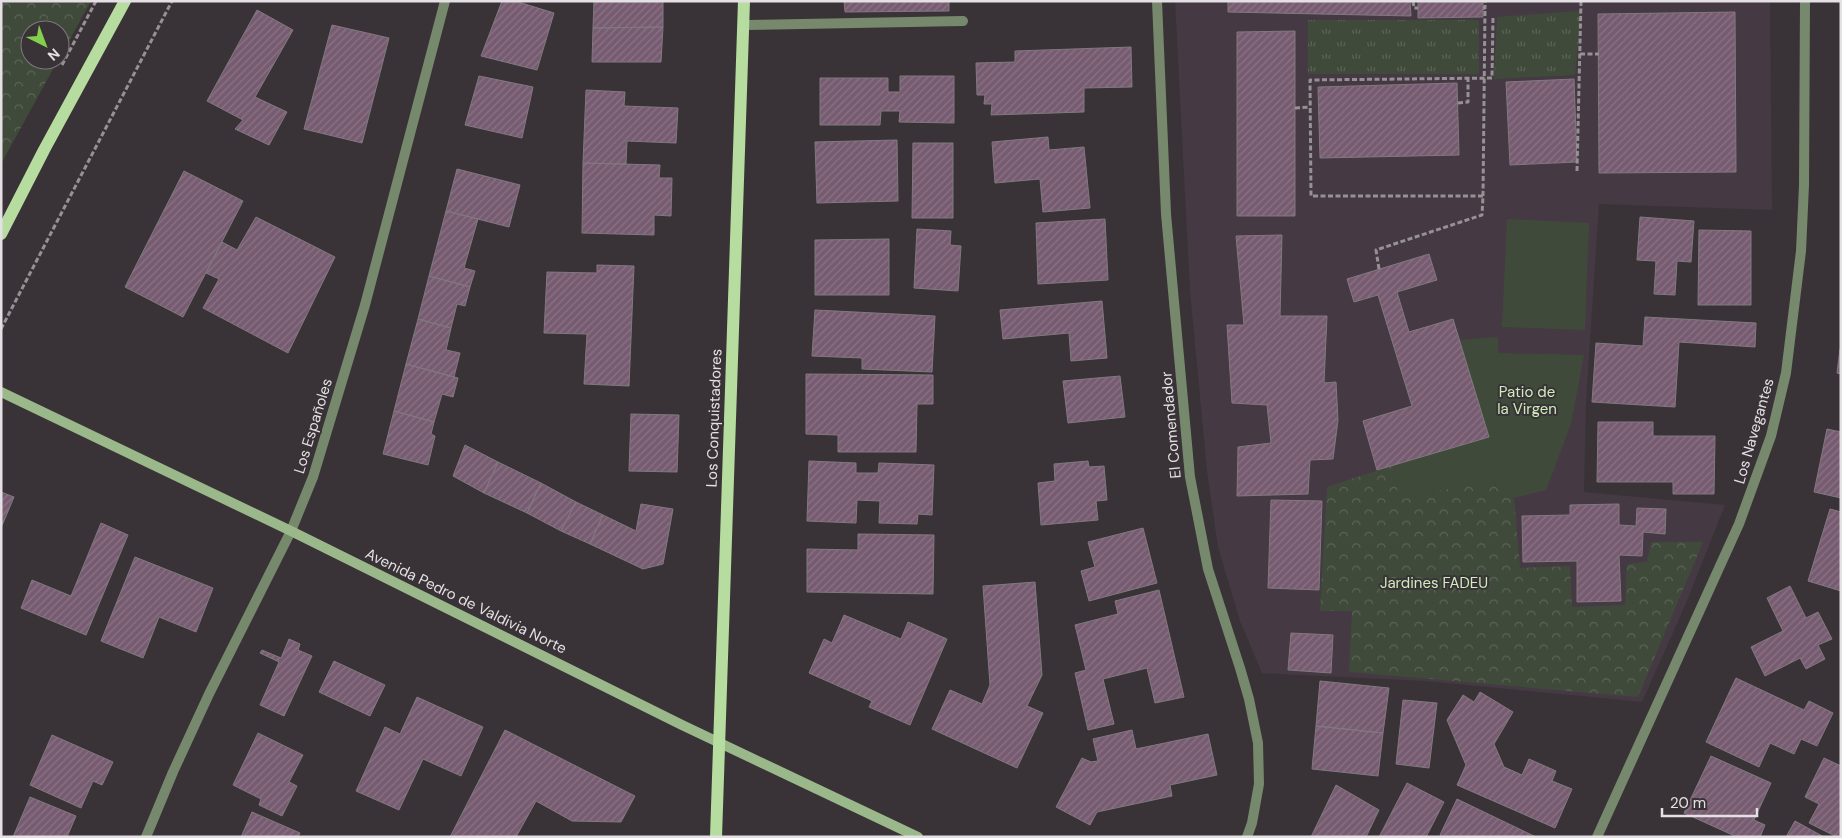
<svg xmlns="http://www.w3.org/2000/svg" width="1842" height="838" font-family="'DM Sans',sans-serif">
	<defs>
		<pattern id="grass-tufts" width="24" height="20" patternUnits="userSpaceOnUse" patternTransform="scale(1.25)"><rect width="24" height="20" fill="#404a3b"/><path d="M3 7l-1-3M5 7V3M7 7l1-3M15 17l-1-3M17 17v-4M19 17l1-3" fill="none" stroke="#5b6457"/></pattern>
		<pattern id="park-crowns" width="20" height="18" patternUnits="userSpaceOnUse" patternTransform="scale(1.25)"><rect width="20" height="18" fill="#404a3b"/><path d="M2 6a3 3 0 1 1 6 0M12 15a3 3 0 1 1 6 0" fill="none" stroke="#5b6457"/></pattern>
		<pattern id="building-hatch" width="6" height="6" patternUnits="userSpaceOnUse" patternTransform="scale(1.25)"><rect width="6" height="6" fill="#775c71"/><path d="M-1 1l2-2M0 6l6-6M5 7l2-2" fill="none" stroke="#8a7385"/></pattern>
	</defs>
	<rect width="100%" height="100%" fill="#393338"/>
	<path fill="#453943" d="M1175,1h595l2,209 -173,-6 -13,199 -2,89 141,13 -38,96 -45,101 -217,-21 -163,-8 -22,-52 -22,-74 -11,-76 -17,-180z"/>
	<path fill="url(#grass-tufts)" d="M1581,11l-6,64 -81,4 3,-62z
		M1308,20h171v54h-171z"/>
	<path fill="url(#park-crowns)" d="M1,1h90l-31,56v-27h-30v30h28l-57,104z
		M1394,465l5,34 90,-20 25,19 6,70 50,-2 2,41 53,-2 2,-41 20,-2 4,-20h52l-65,155 -289,-25 3,-61h-32l7,-124z"/>
	<path fill="#404a3b" d="M1507,219l82,4 -4,107 -83,-3z
		M1498,337v16l86,2 -13,69 -25,66 -32,8 -25,-19 -90,21 -5,-35 94,-28 -29,-97z"/>
	<path fill="url(#building-hatch)" stroke="#81797f" d="M502,1h13l39,12 -17,57 -56,-14z
		M594,1h69v26l-70,1z
		M844,1h105v10l-104,1z
		M1228,1h182l1,15 -183,-4z
		M1418,1h65v16l-65,1z
		M257,10l36,20 -38,67 32,15 -18,33 -34,-16 8,-9 -36,-19z
		M1735,12l1,160 -137,1 -1,-159z
		M332,25l57,13 -27,105 -58,-14z
		M663,27l-2,35h-69l1,-34z
		M1295,31v185h-58v-184z
		M1131,47l1,40 -48,1v24l-93,3 1,-11h-8l1,-9h-8l-1,-32 39,-1v-11z
		M479,76l54,11 -11,51 -57,-13z
		M900,76h54v47l-55,-1 1,-11h-19l-1,14h-60v-47h68v14h12z
		M1574,79l3,83 -67,3 -4,-83z
		M1457,83l2,72 -139,3 -2,-71z
		M586,90l39,2 -1,14 54,2 -2,35 -49,-2 -1,23 -43,-1z
		M1048,137l1,13 35,-3 6,61 -47,4 -3,-33 -45,4 -3,-41z
		M897,140l1,61 -81,2 -2,-61z
		M913,143h40v75h-41z
		M583,163l77,2 -1,13h13l-1,38 -17,-1v20l-72,-2z
		M457,169l63,16 -11,42 -63,-16z
		M184,171l59,30 -60,116 -58,-30z
		M446,211l32,8 -14,49 11,3 -5,16 -41,-11z
		M256,217l79,40 -47,96 -85,-45 16,-29 -13,-6 16,-31 15,8z
		M1640,217l54,4 -3,41 -14,-1 -2,34 -21,-1 2,-33 -19,-1z
		M1105,219l3,61 -70,4 -2,-61z
		M917,229l34,2 -1,14 11,1 -3,45 -44,-3z
		M1699,230l52,1v74h-53z
		M1282,235l-2,81h47l-3,67 12,-1 2,38 -5,39 -23,1 -2,34 -71,2 1,-49 33,-4 -4,-38 -35,-2 -5,-78h17l-8,-89z
		M889,239v56h-74v-55z
		M1429,254l8,26 -40,12 12,40 44,-13 36,118 -112,33 -14,-49 49,-15 -34,-111 -24,7 -7,-23z
		M597,265l37,1 -5,120 -45,-2 3,-50 -43,-1 3,-61 50,1z
		M429,276l41,11 -5,19 -8,-2 -6,24 -33,-9z
		M1102,301l5,57 -36,3 -2,-28 -66,6 -3,-29z
		M815,310l120,6 -3,56 -70,-3v-11l-50,-2z
		M1645,317l111,6 -1,24 -76,-5 -4,65 -83,-5 4,-59 47,3z
		M418,319l33,9 -5,22 14,3 -6,24 -48,-13z
		M1840,349h1v25l-4,-1z
		M406,364l52,14 -5,19 -11,-3 -8,28 -40,-11z
		M806,374l127,1v29h-16l-1,48h-78v-17l-32,-1z
		M1120,376l5,41 -57,6 -5,-42z
		M394,411l40,11 -3,12 4,2 -7,29 -45,-11z
		M631,414l48,1 -2,57 -48,-1z
		M1598,422h55v14h62l-1,58h-41v-12h-76z
		M1827,429l14,3v66l-27,-6z
		M465,445l33,17 -14,31 -31,-17z
		M809,461l47,2v10h22l1,-10 55,2 -2,50 -14,-1 -1,10 -38,-1 1,-22 -23,-1 -1,23 -49,-2z
		M1088,461l1,6 15,-1 3,34 -11,1 2,19 -57,5 -3,-42 17,-2 -1,-17z
		M498,462l43,21 -14,30 -43,-20z
		M541,483l35,19 -15,29 -34,-18z
		M1,492l13,5 -13,31z
		M1271,500l51,1 -3,89 -51,-2z
		M576,502l27,13 -13,29 -29,-13z
		M641,504l32,5 -10,55 -20,5 -53,-25 13,-29 33,16z
		M1619,504v21l17,1 1,-18 29,1 -1,25 -22,-2 -1,24 -23,-1 2,46 -44,1v-41l-54,1 -1,-46 48,-1v-10z
		M1830,509l11,3v79l-33,-10z
		M101,523l27,12 -42,100 -65,-27 11,-28 39,16z
		M1143,528l14,55 -68,18 -8,-30 14,-4 -7,-25z
		M858,534l76,1 -1,59 -126,-2v-43l51,1z
		M135,557l78,31 -17,44 -37,-15 -16,41 -42,-17z
		M1035,582l7,93 -15,31 16,7 -26,55 -85,-39 18,-39 32,14 8,-19 -7,-99z
		M1790,586l16,32 12,-6 14,27 -14,6 7,14 -19,10 -6,-11 -35,18 -14,-29 32,-16 -16,-33z
		M1159,590l25,107 -29,6 -8,-35 -44,11 11,45 -26,6 -13,-57 11,-3 -11,-45 43,-11 -3,-13z
		M844,615l57,24 7,-17 39,17 -37,86 -41,-18 3,-6 -63,-28 15,-34 8,4z
		M1291,633l42,2 -2,38 -43,-3z
		M289,639l11,5 -2,6 14,6 -28,60 -24,-11 19,-43 -19,-9 2,-3 19,8z
		M334,661l51,24 -15,31 -51,-24z
		M1736,678l68,32 5,-9 24,12 -16,33 -16,-7 -7,15 -24,-11 -11,24 -53,-25z
		M1320,681l69,7 -6,45 -67,-7z
		M1480,692l33,20 -19,32 10,23 18,8 7,-16 27,12 -4,10 20,8 -17,39 -98,-43 9,-20 -19,-45 16,-25 11,7z
		M417,697l66,30 -22,49 -38,-17 -24,51 -43,-19 29,-64 15,7z
		M1403,700l34,3 -8,65 -33,-4z
		M1316,726l67,7 -5,43 -66,-7z
		M505,730l130,66 -14,26 -49,-1 -36,-20 -20,36h-66z
		M1132,730l4,19 72,-15 9,41 -47,10 2,11 -75,16 -7,13 -34,-18 26,-49 9,4 7,-1 -5,-22z
		M258,733l45,22 -14,27 8,4 -15,30 -23,-11 2,-6 -28,-14z
		M52,735l61,27 -11,23 -9,-4 -12,27 -51,-23z
		M1711,756l60,27 -17,37 11,5 -5,12h-23l-53,-24z
		M1824,758l17,8v71h-4l-28,-14 10,-19 -14,-7z
		M1407,783l37,19 -18,35h-47z
		M1336,785l43,25 -13,27h-55z
		M30,797l46,19 -9,21h-54z
		M1457,799l79,38h-94l-2,-2z
		M252,812l48,21 -2,4h-57z
		M1795,821l29,16h-38z"/>
	<g fill="none" stroke-linecap="round" stroke-linejoin="round">
		<path stroke="#969195" stroke-width="3" stroke-dasharray="5 2.5" stroke-linecap="butt" d="M1413,1l1,7h4
			M1483,8h2v-7
			M1580,54h19
			M62,65l34,-64
			M1458,103l10,-1v-23
			M1295,108l15,-1
			M1577,171l4,-170
			M1483,196h-172l-1,-116 182,-2 1,-61
			M1379,269l-3,-19 106,-35 1,-19 2,-188
			M1,329l171,-328"/>
		<path stroke="#76896c" stroke-width="10" d="M744,25l219,-4"/>
		<path stroke="#76896c" stroke-width="10" d="M1157,1l9,213 24,263 18,92 32,99 9,31 9,44 1,41 -7,39 -5,14
			M146,837l27,-65 36,-78 82,-163 22,-54 52,-172 80,-304
			M1597,837l142,-313 32,-88 15,-63 15,-122 3,-66 1,-184"/>
		<path stroke="#9ab88a" stroke-width="10" d="M1,392l290,139 391,194 236,112"/>
		<path stroke="#b6dca0" stroke-width="12" d="M1,234l43,-84 81,-149
			M716,837l28,-836"/>
	</g>
	<g text-anchor="middle" stroke-width="4" stroke-linejoin="round" paint-order="stroke">
		<g font-size="15" fill="#cdedba" stroke="#393338">
			<text x="1527" y="397">Patio de<tspan x="1527" dy="17">la Virgen</tspan></text>
			<text x="1434" y="588">Jardines FADEU</text>
		</g>
		<g font-size="15" fill="#e4e0e3" stroke="#393338">
			<text transform="translate(714 418) rotate(-88)" y="5">Los Conquistadores</text>
			<text transform="translate(1171 425) rotate(-95)" y="5">El Comendador</text>
			<text transform="translate(313 426) rotate(-73)" y="5">Los Españoles</text>
			<text transform="translate(1754 431) rotate(-74)" y="5">Los Navegantes</text>
			<text transform="translate(466 601) rotate(26)" y="5">Avenida Pedro de Valdivia Norte</text>
		</g>
	</g>
	<rect width="1842" height="838" fill="none" stroke="#e4e0e3" stroke-width="5"/>
	<g transform="translate(45 45) rotate(138)"><circle r="24" fill="#393338" stroke="#7d787c"/>
	<path d="M0-4L9 19L0 12L-9 19Z" fill="#84cf4d"/>
	<text y="-8" font-size="14" font-weight="bold" text-anchor="middle" fill="#e4e0e3">N</text>
	</g>
	<path d="M1662 808v8h95v-8" fill="none" stroke="#e4e0e3" stroke-width="2.5"/>
	<text x="1670" y="808" font-size="15" fill="#e4e0e3" stroke="#393338" stroke-width="4" paint-order="stroke">20 m</text>
</svg>
